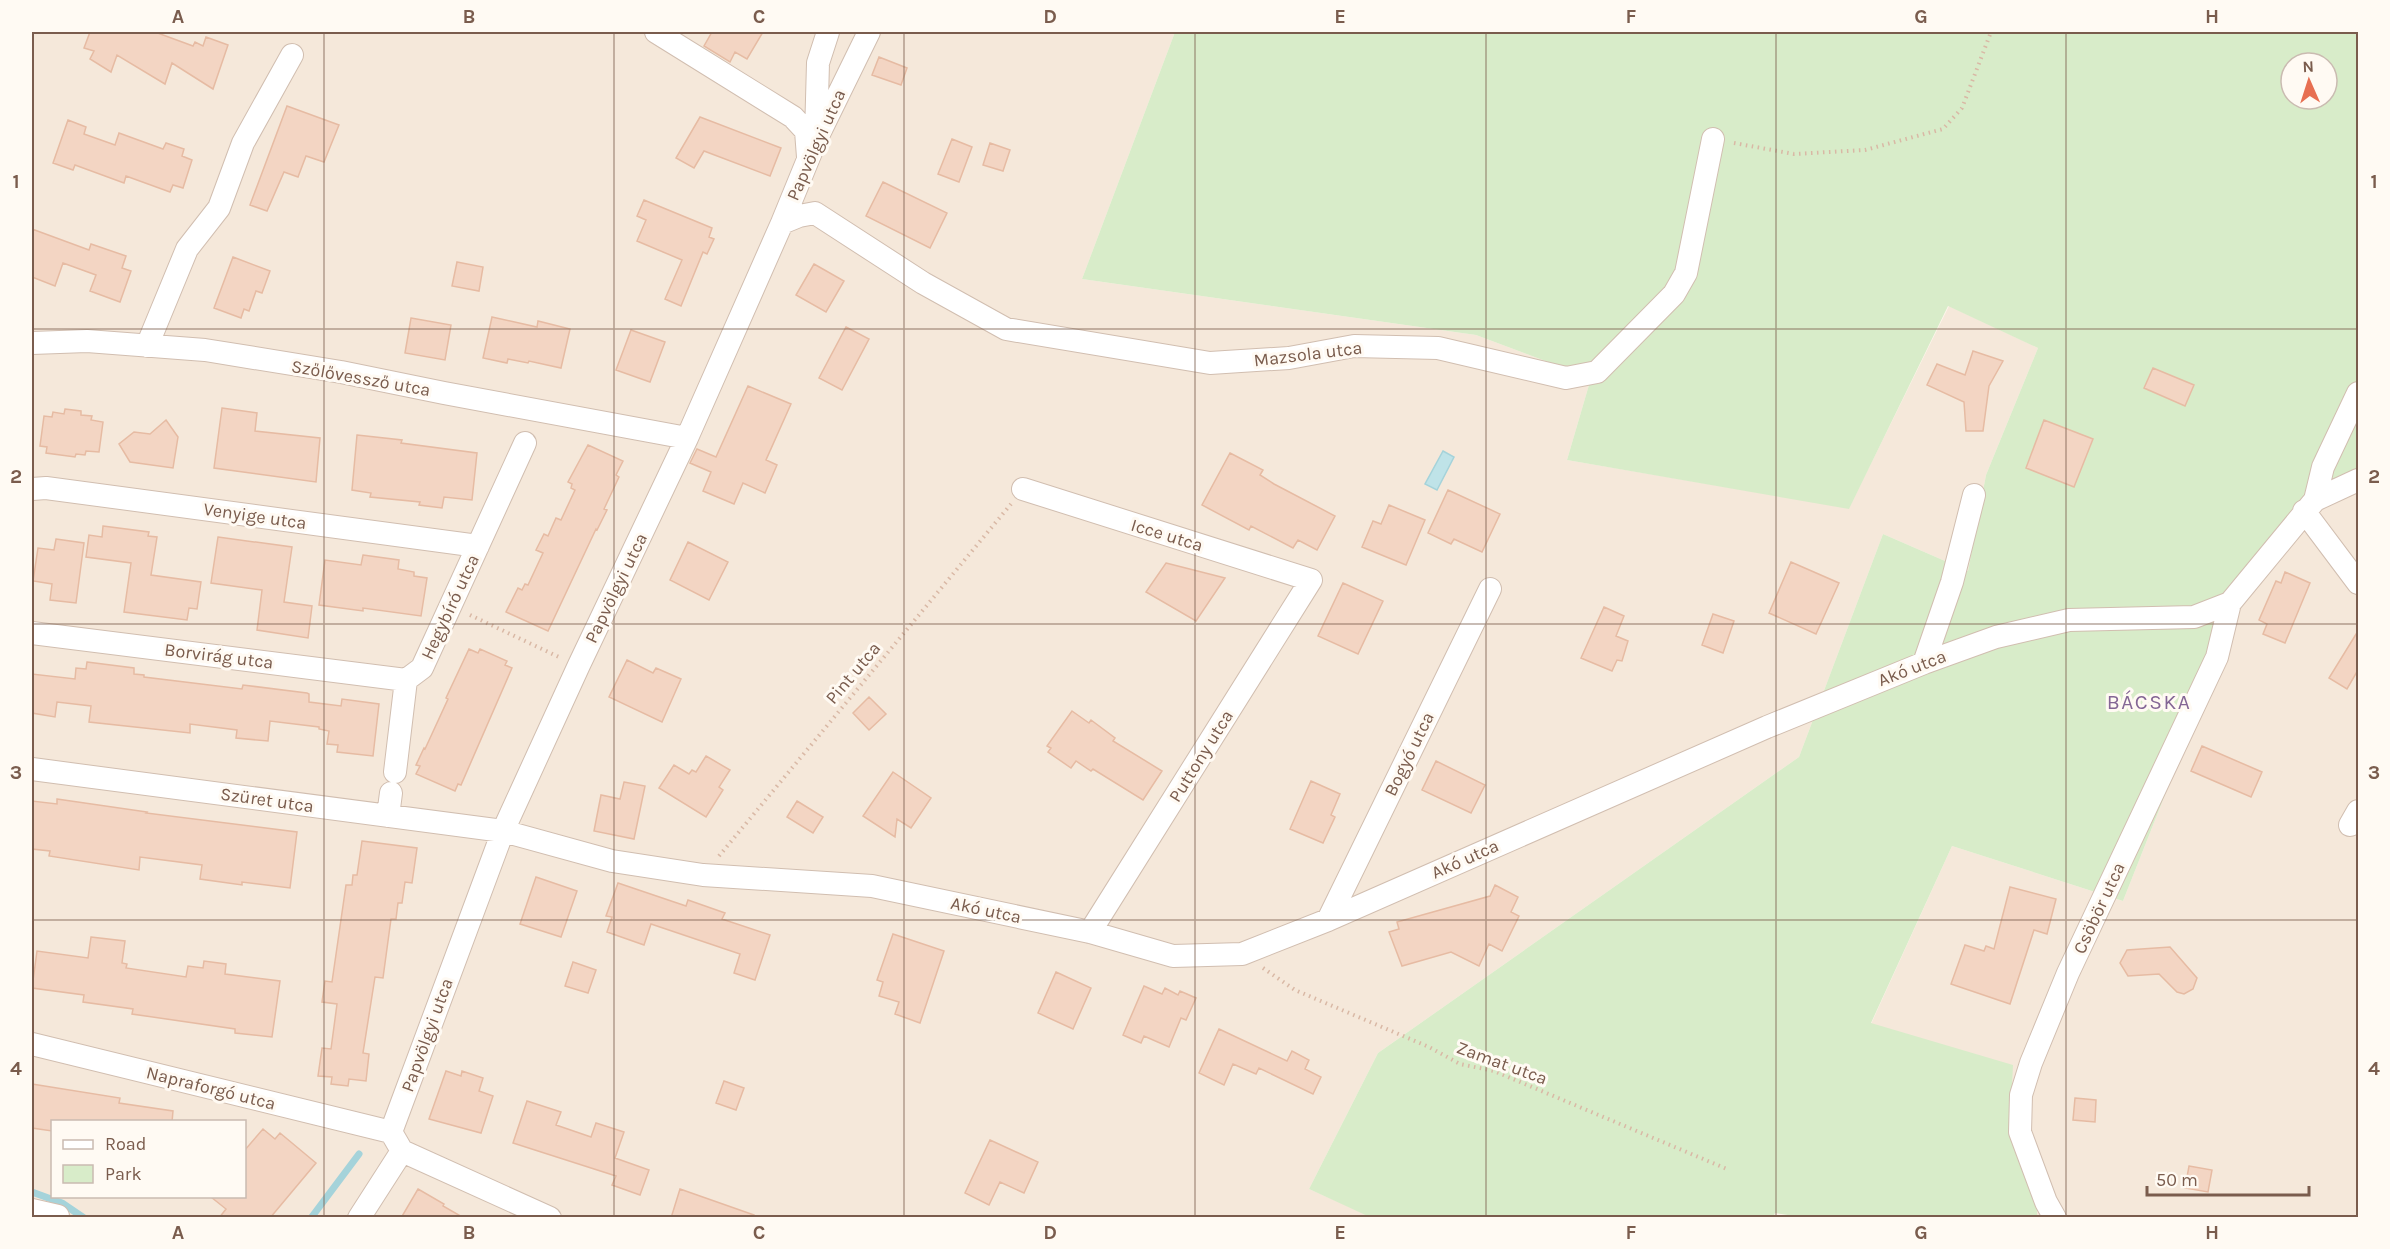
<svg xmlns="http://www.w3.org/2000/svg" width="2390" height="1249" font-family="Karla,sans-serif">
	<rect width="100%" height="100%" fill="#fdf6ec"/>
	<path fill="#f5e8da" fill-rule="evenodd" d="M32,32h1143l-93,247 394,56 115,43 -24,82 282,48 100,-202 89,42 -52,127 -18,96 -85,-37 -84,223 -421,296 -69,136 63,28h-1340zM52,1122h192v74h-192z
		M2358,492v725h-321v-8l-166,-185 81,-178 171,55 114,-288 81,-104z"/>
	<path fill="#d8ecc9" fill-rule="evenodd" d="M1175,32h1183v460l-40,17 -81,104 -114,288 -171,-55 -81,177 142,42 -3,61 27,83v8l-230,1 -32,-5 -2,5h-401l-63,-29 69,-136 421,-296 84,-223 85,37 18,-96 52,-127 -90,-42 -99,203 -282,-49 24,-82 -115,-43 -394,-56zM2291,63h36v36h-36z"/>
	<path fill="#bfe3e8" stroke="#a5d3da" stroke-width="1.5" d="M1443,451l11,6 -17,33 -12,-6z"/>
	<g fill="none" stroke-linecap="round" stroke-linejoin="round">
		<path stroke="#a5d3da" stroke-width="7" d="M32,1192l30,11 22,15
			M311,1218l48,-64"/>
	</g>
	<path fill="#f3d5c3" stroke="#e6bba3" stroke-width="1.5" d="M90,32h65l38,14 2,-4 8,4 3,-9 22,8 -15,44 -41,-26 -7,21 -48,-29 -6,17 -21,-13 4,-8 -10,-3z
		M712,32h51l-16,27 -12,-7 -5,10 -26,-16z
		M879,57l28,11 -6,17 -29,-10z
		M287,106l52,19 -15,37 -18,-6 -8,21 -14,-5 -17,39 -17,-6z
		M700,117l81,31 -11,28 -66,-25 -10,17 -18,-10z
		M68,120l18,7 -2,7 31,11 4,-12 44,16 3,-6 18,6 -2,7 10,4 -9,28 -10,-3 -3,7 -44,-16 -2,7 -49,-18 -2,5 -20,-7z
		M952,139l20,8 -13,35 -21,-8z
		M990,143l20,7 -7,21 -20,-6z
		M883,182l64,31 -17,35 -64,-32z
		M644,200l68,28 -3,9 5,2 -7,15 -4,-2 -22,54 -16,-7 17,-39 -45,-19 9,-21 -9,-4z
		M32,229l57,21 2,-6 35,12 -4,12 9,3 -11,31 -30,-11 6,-16 -33,-12 -8,23 -23,-9z
		M233,257l37,14 -8,22 -6,-2 -7,20 -5,-2 -3,9 -27,-10z
		M457,262l26,5 -4,24 -27,-5z
		M814,264l30,17 -18,31 -30,-17z
		M492,317l45,10 1,-6 32,8 -9,39 -32,-7 -1,2 -20,-4 -1,4 -24,-5z
		M411,318l40,7 -6,35 -40,-7z
		M846,327l23,12 -27,51 -23,-12z
		M631,330l34,12 -15,40 -34,-12z
		M1973,351l30,10 -14,25 -6,45h-17l-2,-29 -37,-17 10,-21 28,11z
		M2153,368l41,17 -9,21 -41,-18z
		M748,386l43,18 -25,56 11,5 -12,28 -22,-10 -9,21 -31,-13 8,-19 -21,-9 7,-14 19,8z
		M222,408l35,5 -2,18 65,7 -4,44 -102,-14z
		M65,409l16,2v4l11,1 -1,4 12,2 -4,30 -13,-1 -1,4 -9,-1 -1,3 -29,-4 1,-6 -7,-1 4,-30 8,1 1,-5 11,2z
		M166,420l12,17 -5,31 -43,-6 -11,-18 15,-12 16,2z
		M2044,420l49,19 -19,48 -48,-19z
		M357,435l45,5 -1,3 76,10 -5,47 -28,-3 -2,11 -23,-3 1,-3 -50,-5 1,-4 -19,-3z
		M588,445l35,16 -7,14 3,2 -15,32 3,1 -10,20 -1,-1 -48,102 -42,-19 12,-24 4,2 3,-6 3,1 15,-32 -7,-3 8,-16 4,2 8,-18 5,2 14,-30 -4,-2 1,-4 -4,-2z
		M1230,453l33,17 -3,5 14,9 61,32 -18,34 -19,-10 -5,8 -42,-22 -2,4 -47,-25z
		M1448,490l52,24 -18,38 -28,-13 -3,5 -23,-11z
		M1389,505l36,15 -19,45 -44,-18 11,-26 8,3z
		M103,526l46,6 -1,4 9,1 -6,38 50,7 -4,27 -8,-1 -2,12 -63,-8 7,-49 -45,-6 3,-22 13,2z
		M218,537l74,10 -8,55 28,4 -4,32 -51,-8 5,-40 -51,-7z
		M56,539l28,4 -8,60 -26,-3 2,-16 -19,-3 5,-33 16,2z
		M688,542l40,20 -19,38 -39,-20z
		M363,555l36,5 -1,9 16,3v4l13,2 -6,38 -58,-8v3l-44,-6 6,-45 36,5z
		M1791,562l48,21 -23,51 -47,-21z
		M1166,563l59,15 -29,43 -50,-29z
		M2285,572l25,11 -25,60 -22,-9 4,-10 -8,-4 17,-39 5,2z
		M1343,583l40,18 -25,53 -40,-18z
		M1604,607l20,9 -8,20 12,5 -6,20 -5,-1 -5,11 -31,-13z
		M1713,614l21,7 -11,32 -21,-8z
		M2358,631v39l-11,19 -18,-11z
		M469,649l9,4 2,-4 27,12 -2,4 7,3 -51,117 -3,-1 -3,7 -39,-17 4,-8 -4,-1 8,-17 1,1 23,-50 -2,-1z
		M627,660l26,13 3,-5 25,11 -19,43 -53,-25z
		M87,662l47,6v6l10,1v2l98,12 1,-4 64,8 2,1v8l32,4 1,-7 37,5 -6,52 -36,-4 1,-7 -11,-1 2,-13 -10,-2v-2l-49,-6 -2,20 -32,-3 1,-8 -47,-6v9l-101,-11 2,-16 -34,-4 -2,15 -23,-4v-39l43,5 1,-11 10,1z
		M869,697l17,17 -17,16 -16,-17z
		M1072,711l17,12 2,-3 24,18 -2,3 49,30 -19,29 -50,-31 -2,2 -15,-10 -5,7 -23,-16 3,-4 -4,-2z
		M2202,746l60,26 -11,25 -60,-26z
		M706,756l24,14 -11,17 4,3 -17,27 -47,-29 15,-23 15,9 3,-4 4,2z
		M1436,761l49,24 -14,28 -49,-23z
		M893,772l38,26 -20,30 -14,-9 -2,18 -32,-21z
		M1311,781l29,13 -9,21 4,2 -12,26 -33,-14z
		M624,782l21,4 -11,53 -40,-8 7,-36 19,4z
		M57,799l90,13 -1,1 151,19 -7,56 -48,-6v3l-42,-6 2,-14 -62,-8 -1,13 -90,-14 1,-5 -18,-2v-48l25,3z
		M797,801l26,16 -10,16 -26,-16z
		M362,841l55,7 -5,35 -7,-1 -3,21h-4l-2,16h-5l-8,59 -8,-1 -12,76 6,1 -3,27 -17,-2 -1,7 -17,-2 1,-7 -14,-1 4,-28 9,1 6,-45 -15,-2 3,-21 7,1 14,-97h6l1,-10h4z
		M536,877l41,14 -16,46 -41,-13z
		M618,883l68,23 2,-6 37,13 -3,6 48,16 -15,45 -21,-7 6,-19 -89,-30 -7,21 -37,-13 5,-15 -6,-1z
		M1495,885l23,12 -7,15 8,4 -17,35 -13,-7 -10,22 -28,-14 -49,14 -13,-34 10,-3 -2,-7 93,-26z
		M2010,887l46,12 -9,35 -13,-4 -24,74 -59,-20 14,-39 19,6 2,-5 8,3z
		M893,934l51,17 -24,72 -25,-9 4,-12 -20,-6 4,-14 -6,-2z
		M91,937l34,4 -3,22 5,1 -1,4 60,9 2,-11 15,2 1,-7 22,3 -1,10 55,7 -8,56 -37,-4v-4l-103,-15 1,-5 -50,-7 1,-7 -52,-7 5,-37 51,7z
		M2170,947l27,31 -4,11 -9,5 -7,-2 -18,-18 -31,2 -8,-13 7,-13z
		M573,962l23,8 -8,23 -23,-7z
		M1056,972l35,16 -18,41 -35,-16z
		M1144,986l18,8 3,-6 13,7 2,-4 16,7 -10,22 -5,-2 -12,29 -25,-11 -3,7 -18,-8z
		M1219,1029l68,32 5,-10 17,9 -4,9 16,8 -8,17 -54,-26 -3,6 -23,-10 -9,21 -25,-12z
		M446,1071l15,5 1,-5 21,7 -4,13 14,5 -12,37 -52,-14z
		M724,1081l20,7 -8,22 -20,-7z
		M32,1084l88,14 -1,5 54,8 -1,11h-120v9l-20,-3z
		M2075,1098l21,2 -1,22 -22,-2z
		M527,1101l34,11 -5,13 35,12 5,-14 28,9 -9,26 34,12 -9,25 -28,-10 4,-9 -103,-33z
		M263,1129l12,10 5,-6 36,30 -46,55h-51l7,-9 -15,-12h33v-46z
		M990,1140l48,22 -14,31 -24,-11 -11,23 -24,-12z
		M2189,1166l23,4 -4,22 -23,-4z
		M418,1189l26,15 -1,2 21,12h-63z
		M680,1189l74,26 -1,3h-82z"/>
	<g fill="none" stroke-linecap="round" stroke-linejoin="round">
		<g stroke="#d1beb0" stroke-width="24">
			<path id="minor" d="M656,32l137,85 13,14 2,26
				M816,135l2,-72 10,-31
				M782,223l17,-7 16,-3 108,70 83,46 204,34 79,-5 65,-12 84,2 128,30 31,-6 77,-78 12,-21 27,-134
				M32,343l55,-2 118,9 136,22 103,21 243,45
				M147,346l40,-97 32,-41 24,-65 49,-88
				M32,489l14,-1 432,58
				M1023,489l288,91 -221,352
				M2315,500l8,-33 35,-74
				M2304,511l54,72
				M32,633l374,47
				M1924,663l28,-81 22,-87
				M32,769l471,62 109,30 91,14 169,11 218,46 83,24 69,-2 86,-34 439,-193 157,-64 72,-26 73,-17 125,-3 36,-14 85,-103 43,-20
				M395,772l11,-92 16,-12 103,-225
				M388,816l3,-23
				M2350,825l8,-14
				M1328,920l162,-331
				M32,1044l359,88
				M402,1151l-11,-19 112,-301 76,-166 108,-227 95,-215 34,-83 53,-108
				M402,1151l148,67
				M32,1210l26,6
				M359,1218l43,-67
				M2055,1218l-9,-16 -26,-70 1,-37 10,-32 37,-90 149,-316 13,-54"/>
		</g>
		<path stroke="#d9b8a5" stroke-width="4" stroke-dasharray="1.5 4.5" stroke-linecap="butt" d="M1734,143l60,11 71,-4 78,-21 19,-21 29,-76
			M470,615l91,43
			M719,856l292,-352
			M1263,968l32,22 134,57 31,17 34,7 233,98"/>
		<use href="#minor" stroke="#fff" stroke-width="22"/>
	</g>
	<path fill="none" stroke="#7a5c4d" stroke-width="1.5" stroke-opacity="0.55" d="M324,32v1186M614,32v1186M904,32v1186M1195,32v1186M1486,32v1186M1776,32v1186M2066,32v1186M32,329h2326M32,624h2326M32,920h2326"/>
	<g text-anchor="middle" stroke-width="6" stroke-linejoin="round" paint-order="stroke">
		<g font-size="18" fill="#7a5c4d" stroke="#fffaf3">
			<text transform="translate(816 145) rotate(-66)" y="6">Papvölgyi utca</text>
			<text transform="translate(1308 354) rotate(-7)" y="6">Mazsola utca</text>
			<text transform="translate(361 378) rotate(10)" y="6">Szőlővessző utca</text>
			<text transform="translate(255 516) rotate(8)" y="6">Venyige utca</text>
			<text transform="translate(1167 535) rotate(17)" y="6">Icce utca</text>
			<text transform="translate(616 588) rotate(-64)" y="6">Papvölgyi utca</text>
			<text transform="translate(450 607) rotate(-65)" y="6">Hegybíró utca</text>
			<text transform="translate(219 656) rotate(7)" y="6">Borvirág utca</text>
			<text transform="translate(1912 668) rotate(-21)" y="6">Akó utca</text>
			<text transform="translate(853 673) rotate(-50)" y="6">Pint utca</text>
			<text transform="translate(1409 754) rotate(-64)" y="6">Bogyó utca</text>
			<text transform="translate(1201 756) rotate(-58)" y="6">Puttony utca</text>
			<text transform="translate(267 800) rotate(8)" y="6">Szüret utca</text>
			<text transform="translate(1465 859) rotate(-24)" y="6">Akó utca</text>
			<text transform="translate(2099 908) rotate(-65)" y="6">Csöbör utca</text>
			<text transform="translate(986 910) rotate(12)" y="6">Akó utca</text>
			<text transform="translate(427 1035) rotate(-70)" y="6">Papvölgyi utca</text>
			<text transform="translate(1502 1063) rotate(20)" y="6">Zamat utca</text>
			<text transform="translate(211 1088) rotate(14)" y="6">Napraforgó utca</text>
		</g>
		<g font-size="21" letter-spacing="1.5" fill="#846695" stroke="#fffaf3">
			<text x="2149" y="709">BÁCSKA</text>
		</g>
	</g>
	<rect width="2390" height="1249" fill="none" stroke="#fffaf3" stroke-width="66"/>
	<rect x="51" y="1120" width="195" height="78" fill="#fffaf3" stroke="#cabbb1" stroke-width="1.5"/>
	<rect x="63" y="1140" width="30" height="9" fill="#ffffff" stroke="#cabbb1" stroke-width="1.5"/>
	<text x="105" y="1150" font-size="18" fill="#7a5c4d">Road</text>
	<rect x="63" y="1165" width="30" height="18" fill="#d8ecc9" stroke="#cabbb1" stroke-width="1.5"/>
	<text x="105" y="1180" font-size="18" fill="#7a5c4d">Park</text>
	<g transform="translate(2309 81) rotate(357)"><circle r="28" fill="#fffaf3" stroke="#cabbb1" stroke-width="1.5"/>
	<path d="M0-4.5L10 22L0 15L-10 22Z" fill="#e76f51"/>
	<text y="-9" font-size="16" font-weight="bold" text-anchor="middle" fill="#7a5c4d">N</text>
	</g>
	<path d="M2147 1186v9h162v-9" fill="none" stroke="#7a5c4d" stroke-width="3"/>
	<text x="2156" y="1186" font-size="18" fill="#7a5c4d" stroke="#fffaf3" stroke-width="4.5" paint-order="stroke">50 m</text>
	<rect x="33" y="33" width="2324" height="1183" fill="none" stroke="#7a5c4d" stroke-width="2"/>
	<g font-size="20" text-anchor="middle" font-weight="bold" fill="#7a5c4d">
		<text x="178" y="23">A</text>
		<text x="469" y="23">B</text>
		<text x="759" y="23">C</text>
		<text x="1050" y="23">D</text>
		<text x="1340" y="23">E</text>
		<text x="1631" y="23">F</text>
		<text x="1921" y="23">G</text>
		<text x="2212" y="23">H</text>
		<text x="16" y="188">1</text>
		<text x="2374" y="188">1</text>
		<text x="16" y="483">2</text>
		<text x="2374" y="483">2</text>
		<text x="16" y="779">3</text>
		<text x="2374" y="779">3</text>
		<text x="16" y="1075">4</text>
		<text x="2374" y="1075">4</text>
		<text x="178" y="1239">A</text>
		<text x="469" y="1239">B</text>
		<text x="759" y="1239">C</text>
		<text x="1050" y="1239">D</text>
		<text x="1340" y="1239">E</text>
		<text x="1631" y="1239">F</text>
		<text x="1921" y="1239">G</text>
		<text x="2212" y="1239">H</text>
	</g>
</svg>
